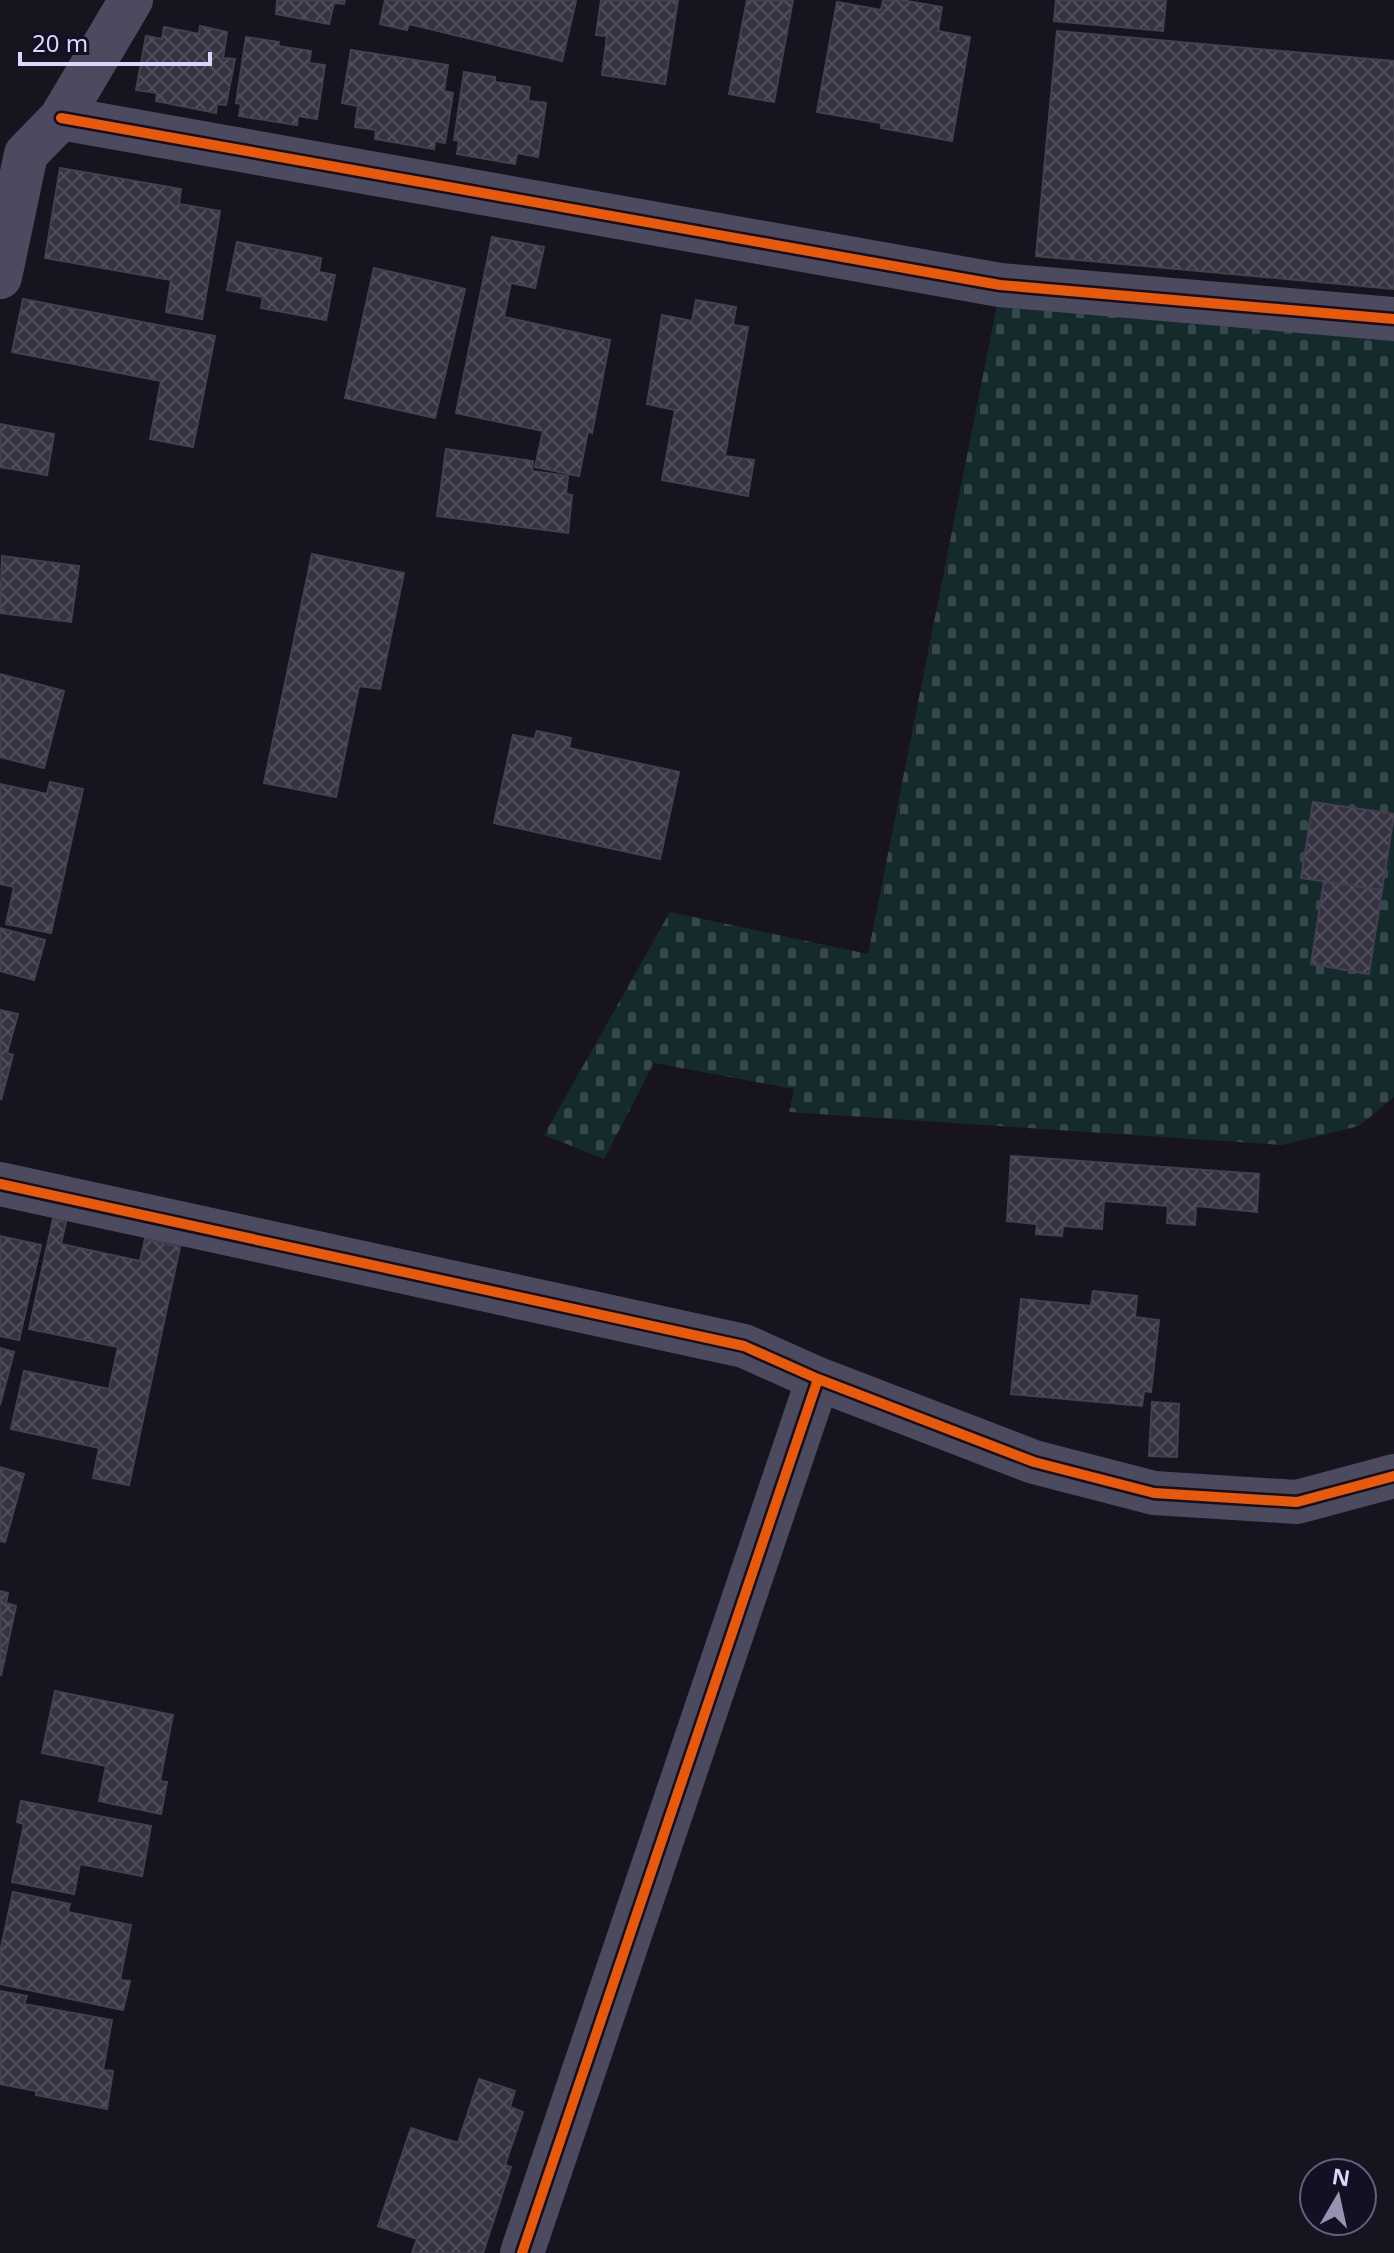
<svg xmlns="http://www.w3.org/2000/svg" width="1394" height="2253" font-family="'Noto Sans',sans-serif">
	<defs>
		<pattern id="cemetery-stones" width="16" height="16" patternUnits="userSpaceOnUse" patternTransform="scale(2)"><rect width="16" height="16" fill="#142a2b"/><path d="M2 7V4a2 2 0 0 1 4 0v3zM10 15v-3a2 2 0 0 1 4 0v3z" fill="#36484b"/></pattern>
		<pattern id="building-cross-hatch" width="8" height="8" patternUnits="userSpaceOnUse" patternTransform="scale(2)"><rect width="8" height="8" fill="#353241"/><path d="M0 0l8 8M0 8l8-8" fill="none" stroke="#524f5d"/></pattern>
	</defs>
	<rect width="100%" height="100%" fill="#17141f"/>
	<path fill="url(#cemetery-stones)" d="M997,305l397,30v762l-35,29 -77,19 -493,-33 5,-23 -140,-26 -50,96 -60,-24 126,-223 198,42z"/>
	<path fill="url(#building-cross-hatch)" stroke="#444052" stroke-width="2" d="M277,0h68l-1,4 -10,-1 -5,21 -53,-10z
		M385,0h189l2,1 -14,60 -153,-37 -2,6 -27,-6z
		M601,0h77l-13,84 -63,-9 5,-39 -11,-1z
		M747,0h46l-19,102 -45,-8z
		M883,0h18l41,7 -4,24 32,6 -18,104 -71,-13v-5l-64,-11 20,-110 44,8z
		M1056,0h110l-3,31 -109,-10z
		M200,26l27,6 -4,26 12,1 -9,46 -9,-1 -1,9 -60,-12 1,-8 -21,-3 10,-54 16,3 2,-12 35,7z
		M1057,31l337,30v228l-358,-33z
		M246,37l33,5 -1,4 33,5 -2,12 16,2 -8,54 -19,-3 -1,9 -58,-9 2,-12 -5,-1z
		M351,50l97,15 -4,26 9,2 -8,50 -10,-2 -1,8 -59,-10 1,-9 -21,-3 3,-21 -16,-3z
		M464,72l31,5v5l35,5 -2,14 18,2 -8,54 -21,-4 -2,11 -58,-10 2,-13 -5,-1z
		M60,168l121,21 -2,15 41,7 -18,108 -36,-7 5,-32 -126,-22z
		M492,237l52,10 -9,41 -24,-5 -7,34 106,23 -18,93 -4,-2 -9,45 -44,-9 8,-36 -87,-18z
		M237,242l84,16 -2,14 16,3 -9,45 -65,-12 2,-11 -36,-7z
		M374,268l91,21 -30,129 -90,-20z
		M23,299l192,37 -22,111 -43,-8 11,-58 -149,-29z
		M696,300l40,7 -3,18 15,2 -23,129 29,4 -6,36 -86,-16 13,-70 -28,-6 15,-89 30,6z
		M0,424l54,10 -7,41 -47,-8z
		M446,449l87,12 -1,10 36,5 -2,18 6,1 -4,38 -131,-17z
		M312,554l92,19 -24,116 -21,-3 -23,111 -72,-14z
		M2,556l77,10 -8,56 -71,-9z
		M0,674l64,17 -20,77 -44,-11z
		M537,731l34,7 -2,10 110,24 -19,87 -166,-36 19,-88 21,4z
		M50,782l33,7 -32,144 -45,-9 8,-37 -14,-3v-100l47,10z
		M1313,802l81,12 -12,76 -81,-12z
		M1324,881l58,9 -13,84 -58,-10z
		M0,928l45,12 -11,40 -34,-9z
		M0,1010l18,4 -11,39 6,2 -12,45z
		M1011,1156l248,18 -2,38 -61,-6 -1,19 -28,-2 1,-17 -64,-5 -2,28 -39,-3 -1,10 -26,-2 1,-10 -30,-3z
		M53,1219l13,3 -5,22 79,17 5,-22 35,8 -51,238 -36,-7 6,-30 -88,-19 13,-58 85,18 9,-42 -89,-18z
		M0,1236l41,9 -22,95 -19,-4z
		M1093,1291l44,5 -2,21 24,3 -8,72 -7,-1 -2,15 -131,-12 10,-95 70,7z
		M0,1348l14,4 -14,53z
		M1152,1402l27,2 -2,53 -28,-1z
		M0,1467l24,7 -19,68 -5,-1z
		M0,1591l8,2 -2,10 10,3 -15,70z
		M55,1691l118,24 -13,66 7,1 -6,32 -62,-13 7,-35 -64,-13z
		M21,1801l130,25 -9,50 -62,-12 -6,30 -62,-12 12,-58 -7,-2z
		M13,1892l57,12 -2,8 63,13 -11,55 10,1 -7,29 -123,-26v-32z
		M0,1991l27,5 -3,8 88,16 -9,50 10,1 -6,38 -71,-14v-4l-36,-7z
		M479,2079l36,12 -5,16 13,5 -18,53 6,2 -28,86h-71l5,-14 -39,-13 33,-98 47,15z"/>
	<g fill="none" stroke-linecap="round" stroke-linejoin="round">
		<path stroke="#4c4a5f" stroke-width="44" d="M61,118l939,167 394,34
			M0,277l26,-123 35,-36 70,-118
			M0,1184l744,162 74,33 216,83 120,31 143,9 97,-26
			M522,2253l296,-874"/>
		<g stroke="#141023" stroke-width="15">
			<path id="cycleway" d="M61,118l939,167 394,34
				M0,1184l744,162 74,33 216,83 120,31 143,9 97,-26
				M522,2253l296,-874"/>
		</g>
		<use href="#cycleway" stroke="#e8590c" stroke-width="10"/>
	</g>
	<g transform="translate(1338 2197) rotate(9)"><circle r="38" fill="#141023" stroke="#645f7a" stroke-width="2"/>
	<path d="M0-6L14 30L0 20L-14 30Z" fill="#9692af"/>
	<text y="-12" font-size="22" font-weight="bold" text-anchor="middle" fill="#dbd6fc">N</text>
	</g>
	<path d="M20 52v12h190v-12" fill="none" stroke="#dbd6fc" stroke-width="4"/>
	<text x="32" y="52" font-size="24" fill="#dbd6fc" stroke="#141023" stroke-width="6" paint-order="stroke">20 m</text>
</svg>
